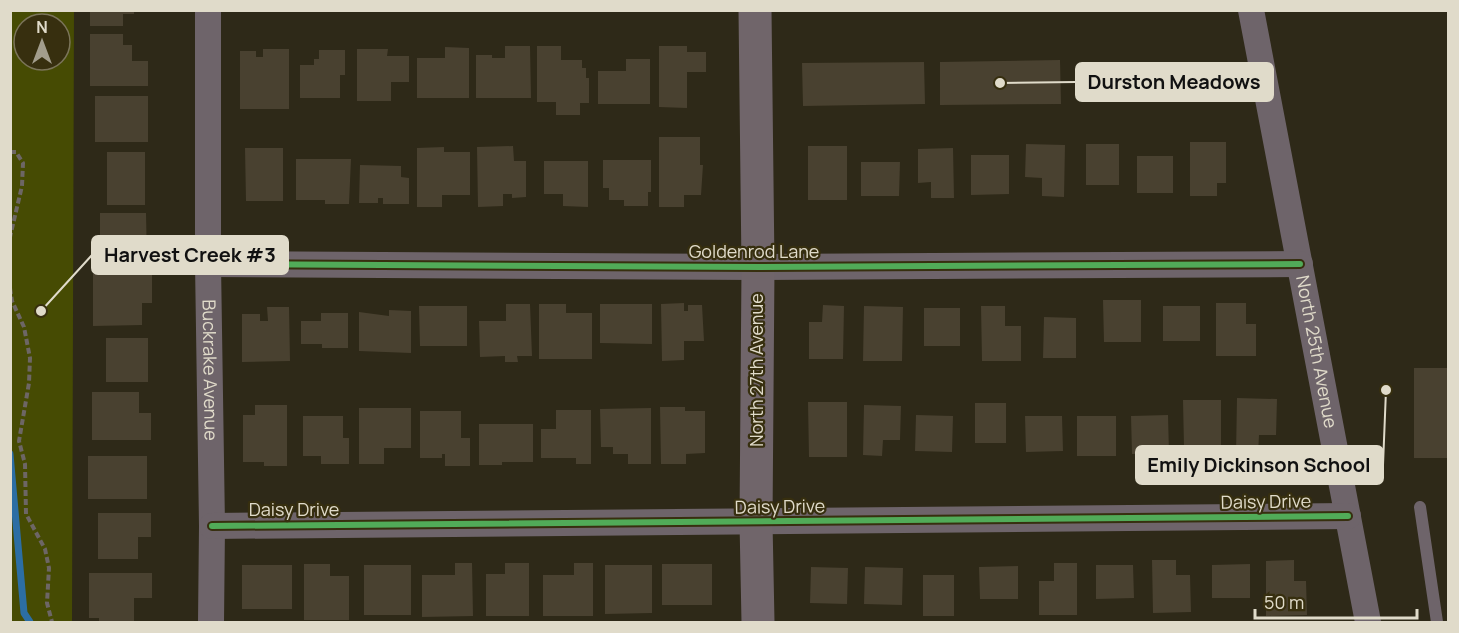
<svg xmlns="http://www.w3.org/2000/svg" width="1459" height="633" font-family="Manrope,sans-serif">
	<rect width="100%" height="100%" fill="#2e2918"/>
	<path fill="#464b03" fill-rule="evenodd" d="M10,11h64l-2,611h-61zM24,24h36v36h-36z"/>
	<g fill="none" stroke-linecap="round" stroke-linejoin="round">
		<path stroke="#2c6ea4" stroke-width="7" d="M10,454l14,159 6,9"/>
	</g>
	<path fill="#494130" d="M90,10h44v4h-11v12h-33z
		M90,34h33v11h9v16h16v25h-58z
		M505,46h25l1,52h-55v-43h16v3h13z
		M537,46h24v14h21v8h4v10h3v25h-9v12h-24v-13h-19z
		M659,46h28v6h19v20h-19v36l-28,-1z
		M445,47l24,1v50h-52v-40h28z
		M263,49h26v60h-49v-58h16v6h7z
		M357,49h31l-1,7h22v26h-18v19h-34z
		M319,50h26v25h-5v23h-40v-33h14v-6h5z
		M626,59h24v45h-52v-33h28z
		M1060,60l1,44 -121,1v-43z
		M924,62l1,42 -122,2 -1,-43z
		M95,96h53v46h-53z
		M659,137h41v28h3l-2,30h-17v12h-25z
		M1190,142h36v41h-9v13h-27z
		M1026,144l39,1 -1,52 -22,-1v-18l-17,-1z
		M1086,144h33v41h-33z
		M513,146l1,15h12v36l-14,1v-4h-9v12l-25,1 -1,-60z
		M808,146h39v54h-39z
		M444,147v5h26v43h-28v12h-25v-59z
		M245,148h38v53h-37z
		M953,148l1,50h-23v-16l-13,1v-34z
		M107,152h38v53h-38z
		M971,155h38v39l-38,1z
		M1137,156h36v37h-36z
		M296,159h55l-2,45h-24v-4h-29z
		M603,160h48v32h-3v14h-24v-6h-15v-12h-6z
		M544,161h44v46l-25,-1v-12h-19z
		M861,162h39l-1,34h-38z
		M360,165l41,1v11l8,1v26h-26v-6h-5v5h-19z
		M100,213h46l1,48h-47z
		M93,274h59v29h-10v22l-49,1z
		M1103,300h38v42h-37z
		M684,303v8h4v-6h14l2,36h-20v19l-22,1 -1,-57z
		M1216,303h30v21h10v32h-40z
		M506,304h24l2,52h-15l1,6h-13v-6l-25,1 -1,-36h27z
		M539,304h27v9h26v46h-53z
		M600,304h52v40l-52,-1z
		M823,305l21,1 -1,53h-34v-37h13z
		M419,306h48v40h-47z
		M864,306l39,1 -1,54h-39z
		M981,306h24v20h16v35h-39z
		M1163,306h37v35h-37z
		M267,307h22l1,54 -48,1v-48h18v7h8z
		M924,308h36v38h-36z
		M389,310l22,1v42l-52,-2v-39l30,4z
		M321,313h27v35h-26v-4h-21v-23h20z
		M1044,317l32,1v40h-33z
		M106,338h42v44h-42z
		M1414,368h34v90h-34z
		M92,392h47v21h12v27h-59z
		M1237,398l40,1 -1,36h-17l-1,20h-22z
		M1183,400h38v47h-37z
		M808,402h39v55h-38z
		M975,403h31v40h-31z
		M255,405h32v61h-23v-4h-21v-47h12z
		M864,405l37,1 -1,34h-17l-1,16 -19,-1z
		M660,407h25v4h20v42l-19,1v10h-25z
		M359,408h52v40h-27v16h-25z
		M651,408v56h-23v-10h-15v-7h-12l-1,-38z
		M556,410h35v54h-15v-6h-35v-29h15z
		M420,411h41v27h9v28h-25v-12h-3v4h-22z
		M916,415l37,1 -1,36 -37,-1z
		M1168,415l1,38 -37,1 -1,-38z
		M303,416h40v22h6v26h-28v-8h-18z
		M1025,416h37l1,35 -37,1z
		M1077,416h39v40h-39z
		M479,424h54v38h-31v3h-23z
		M88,456h59v43h-59z
		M98,513h53v24h-13v22h-40z
		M1152,560h24v15h14l1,37 -38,1z
		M1294,560v21h12l1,34 -41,1v-55z
		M455,563h17l1,53 -51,1v-42h33z
		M505,563h24v53h-43v-42h19z
		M574,563h19v53h-50v-41h31z
		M1054,563h23v52h-38v-34h15z
		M304,564h26v12h19v44h-45z
		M662,564h50v41h-50z
		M1250,564v34h-38v-33z
		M242,565h50v44h-50z
		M364,565h47v50h-47z
		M605,565h47v48l-47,1z
		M1096,565h37l1,33 -38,1z
		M1018,566v33h-38l-1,-32z
		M811,567l37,1 -1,36 -37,-1z
		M865,567l38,1 -1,37 -38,-1z
		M89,573h63v25h-18v24h-35v-4h-10z
		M923,575h31v41h-31z"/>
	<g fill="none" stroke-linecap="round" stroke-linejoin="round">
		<path stroke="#6d6665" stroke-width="4" stroke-dasharray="6 3" stroke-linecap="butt" d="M10,152h6l7,11 -1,23 -12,51
			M10,288l2,13 12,26 6,31 -1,25 -10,58 6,23 1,50 19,35 4,19 -2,35 5,19"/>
		<path stroke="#6e646a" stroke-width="12" d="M1420,507l17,115"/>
		<g stroke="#6e646a" stroke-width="26">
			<path id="s1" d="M208,10v254l4,262 -1,96"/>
			<path id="s2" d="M1251,10l117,612"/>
			<path d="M208,264l550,3 542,-3"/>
			<path d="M212,526l1136,-10"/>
		</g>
		<path stroke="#70656a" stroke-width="33" d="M755,10l3,257 -2,255 2,100"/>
		<g stroke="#372f0f" stroke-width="10">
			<path id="cycleway" d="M208,264l550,3 542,-3
				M212,526l1136,-10"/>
		</g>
		<use href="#cycleway" stroke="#51ab58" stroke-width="6"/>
	</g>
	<g text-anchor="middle" stroke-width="4.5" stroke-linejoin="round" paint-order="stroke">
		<g font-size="18" fill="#e0dbca" stroke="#372f0f">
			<text x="754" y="258">Goldenrod Lane</text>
			<text dy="6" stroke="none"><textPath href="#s2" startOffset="348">North 25th Avenue</textPath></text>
			<text transform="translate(757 370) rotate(-90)" y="6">North 27th Avenue</text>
			<text dy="6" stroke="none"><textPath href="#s1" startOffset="360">Buckrake Avenue</textPath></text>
			<text transform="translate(1266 502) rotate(-1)" y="6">Daisy Drive</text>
			<text transform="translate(780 507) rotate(-1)" y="6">Daisy Drive</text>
			<text x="294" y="516">Daisy Drive</text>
		</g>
	</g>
	<path fill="none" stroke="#e0dbca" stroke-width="2" d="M1000 83L1076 82M41 311L92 255M1386 390L1383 465"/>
	<g fill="#e0dbca" stroke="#372f0f" stroke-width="2">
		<circle cx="1000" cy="83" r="6"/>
		<circle cx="41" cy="311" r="6"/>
		<circle cx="1386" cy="390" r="6"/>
	</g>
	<g fill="#e0dbca" stroke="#e0dbca" stroke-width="2">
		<rect x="1076" y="63" width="197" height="38" rx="6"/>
		<rect x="92" y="236" width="196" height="38" rx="6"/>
		<rect x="1136" y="446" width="247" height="38" rx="6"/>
	</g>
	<g font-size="20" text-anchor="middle" font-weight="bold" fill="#111">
		<text x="1174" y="89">Durston Meadows</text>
		<text x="190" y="262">Harvest Creek #3</text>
		<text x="1259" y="472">Emily Dickinson School</text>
	</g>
	<rect width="1459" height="633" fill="none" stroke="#e0dbca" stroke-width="24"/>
	<g transform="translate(42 42)"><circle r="28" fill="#372f0f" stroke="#7b745a" stroke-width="1.5"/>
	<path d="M0-4.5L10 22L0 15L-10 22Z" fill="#a29d8c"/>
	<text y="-9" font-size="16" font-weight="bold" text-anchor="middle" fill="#e0dbca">N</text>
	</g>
	<path d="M1255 609v9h162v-9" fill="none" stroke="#e0dbca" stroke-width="3"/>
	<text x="1264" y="609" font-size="18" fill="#e0dbca" stroke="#372f0f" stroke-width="4.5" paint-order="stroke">50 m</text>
</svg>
